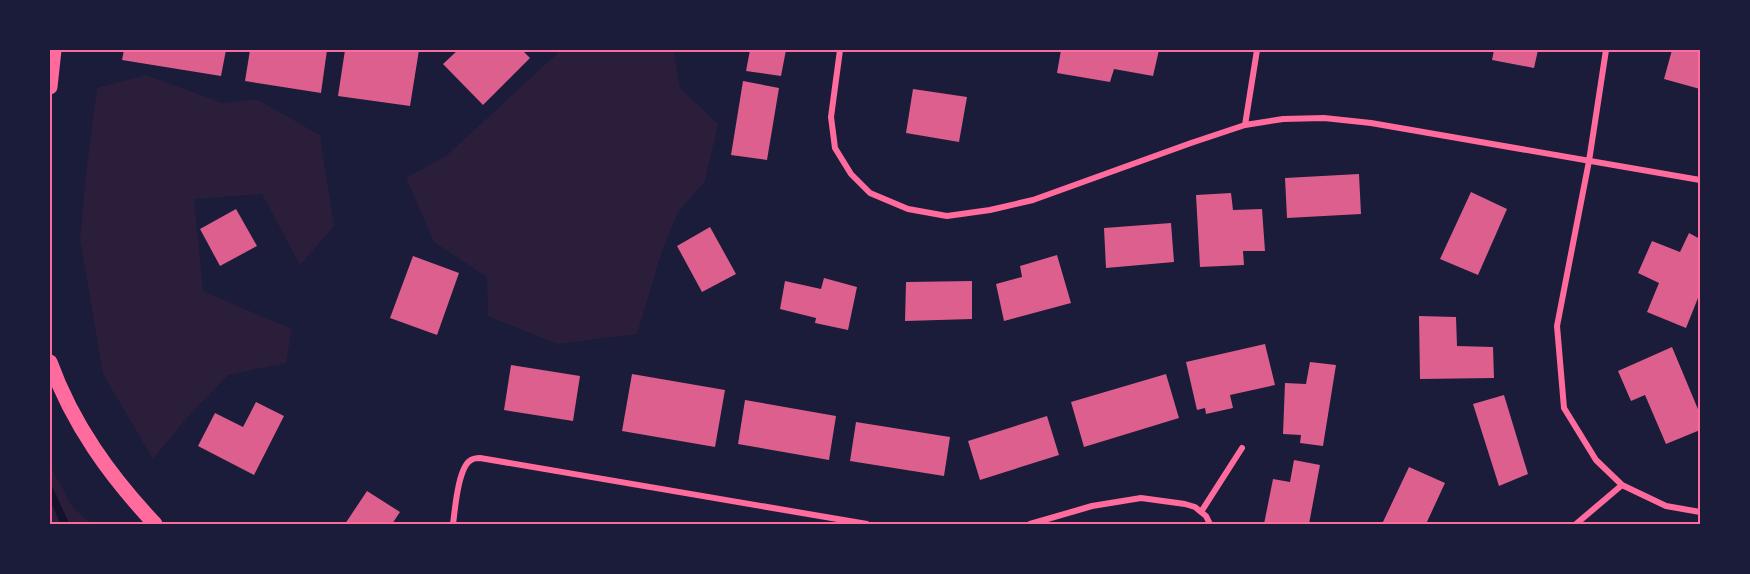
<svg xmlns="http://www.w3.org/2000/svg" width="1750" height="574" font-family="'Asap Condensed',sans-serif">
	<rect width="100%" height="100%" fill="#1b1b3a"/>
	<path fill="#2a1e3b" d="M561,50h115l-2,3 6,35 38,36 -13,57 -27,31 -17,42 -24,80 -80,10 -69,-28 -1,-39 -53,-35 -28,-64 41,-23z
		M146,75l77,28 33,-4 64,36 14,91 -34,39 -38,-71 -68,5 9,92 89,38 -6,34 -58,12 -43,45 -32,39 -50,-85 -23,-134 6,-67 11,-85z
		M50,466l23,42 19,16h-42z"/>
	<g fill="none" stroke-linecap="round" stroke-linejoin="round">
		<path stroke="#12122b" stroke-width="8" d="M50,491l15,33"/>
	</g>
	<path fill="#dd5f8e" d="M124,50h102l-5,26 -99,-16z
		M250,50h77l-6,43 -76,-12z
		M345,50h74l-9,56 -72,-10z
		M458,50h64l8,8 -47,47 -40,-41z
		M750,50h36l-5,26 -35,-5z
		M1061,50h98l-6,26 -39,-7 -4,13 -53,-9z
		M1494,50h44l-4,18 -42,-8z
		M1672,50h28v39l-36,-10z
		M743,81l36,7 -12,72 -36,-5z
		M913,89l54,8 -8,45 -53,-9z
		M1359,174l2,40 -74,4 -2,-40z
		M1471,192l36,17 -29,66 -38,-16z
		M1231,193l2,17 29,-1 3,42h-22l1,14 -44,2 -4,-72z
		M236,209l21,37 -37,20 -20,-37z
		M1171,223l3,39 -68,6 -2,-40z
		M710,227l26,47 -34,18 -25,-46z
		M1689,233l11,6v54l-14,35 -39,-16 12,-29 -21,-10 14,-32 28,11z
		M1057,255l14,48 -67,18 -8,-37 26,-7 -2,-11z
		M413,256l46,17 -22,62 -47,-17z
		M824,278l33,9 -9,43 -33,-7 1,-5 -36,-9 5,-28 36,8z
		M972,281v38l-67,2 1,-39z
		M1419,316l37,1 1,29 36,1 1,31 -74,1z
		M1265,344l10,41 -45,10 3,13 -27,6 -1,-6 -8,2 -11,-48z
		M1672,347l28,67v16l-34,14 -21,-49 -14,6 -13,-30z
		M1310,362l26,3 -13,81 -23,-3 1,-8 -18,-1 2,-51 21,1z
		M511,365l69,11 -7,45 -69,-11z
		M632,374l93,16 -10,57 -93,-16z
		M1166,374l13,44 -95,29 -13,-45z
		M1504,395l24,79 -29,12 -26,-82z
		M745,400l91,16 -7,44 -91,-16z
		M256,402l28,14 -30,59 -56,-29 17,-33 28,14z
		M1047,416l12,39 -79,25 -12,-39z
		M856,422l94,15 -6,39 -94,-15z
		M1294,460l26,5 -11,59h-45l9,-45 17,3z
		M1409,467l36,16 -19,41h-44z
		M367,491l33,21 -8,12h-47z"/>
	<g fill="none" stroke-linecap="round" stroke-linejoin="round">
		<path stroke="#ff6b9d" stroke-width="6" d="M840,50l-9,67 4,31 16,26 19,19 38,16 39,7 43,-6 43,-10 158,-57 54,-18 38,-6 41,-1 47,5 329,57
			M1606,50l-17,111 -32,165 7,82 32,52 26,25 44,21 34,6
			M1245,125l12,-75
			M453,524c2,-14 5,-57 18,-64 3,-2 6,-2 9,-2l387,66
			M1030,524l62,-18 49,-8 44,6 10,3 6,5
			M1210,524l-4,-8 -5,-4 41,-64
			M1576,524l46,-39"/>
		<path stroke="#ff6b9d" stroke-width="15" d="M50,87l4,-37
			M50,362c23,63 60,114 105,162"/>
	</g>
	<rect width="1750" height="574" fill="none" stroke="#1b1b3a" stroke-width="102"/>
	<rect x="51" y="51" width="1648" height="472" fill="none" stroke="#ff6b9d" stroke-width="2"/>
</svg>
